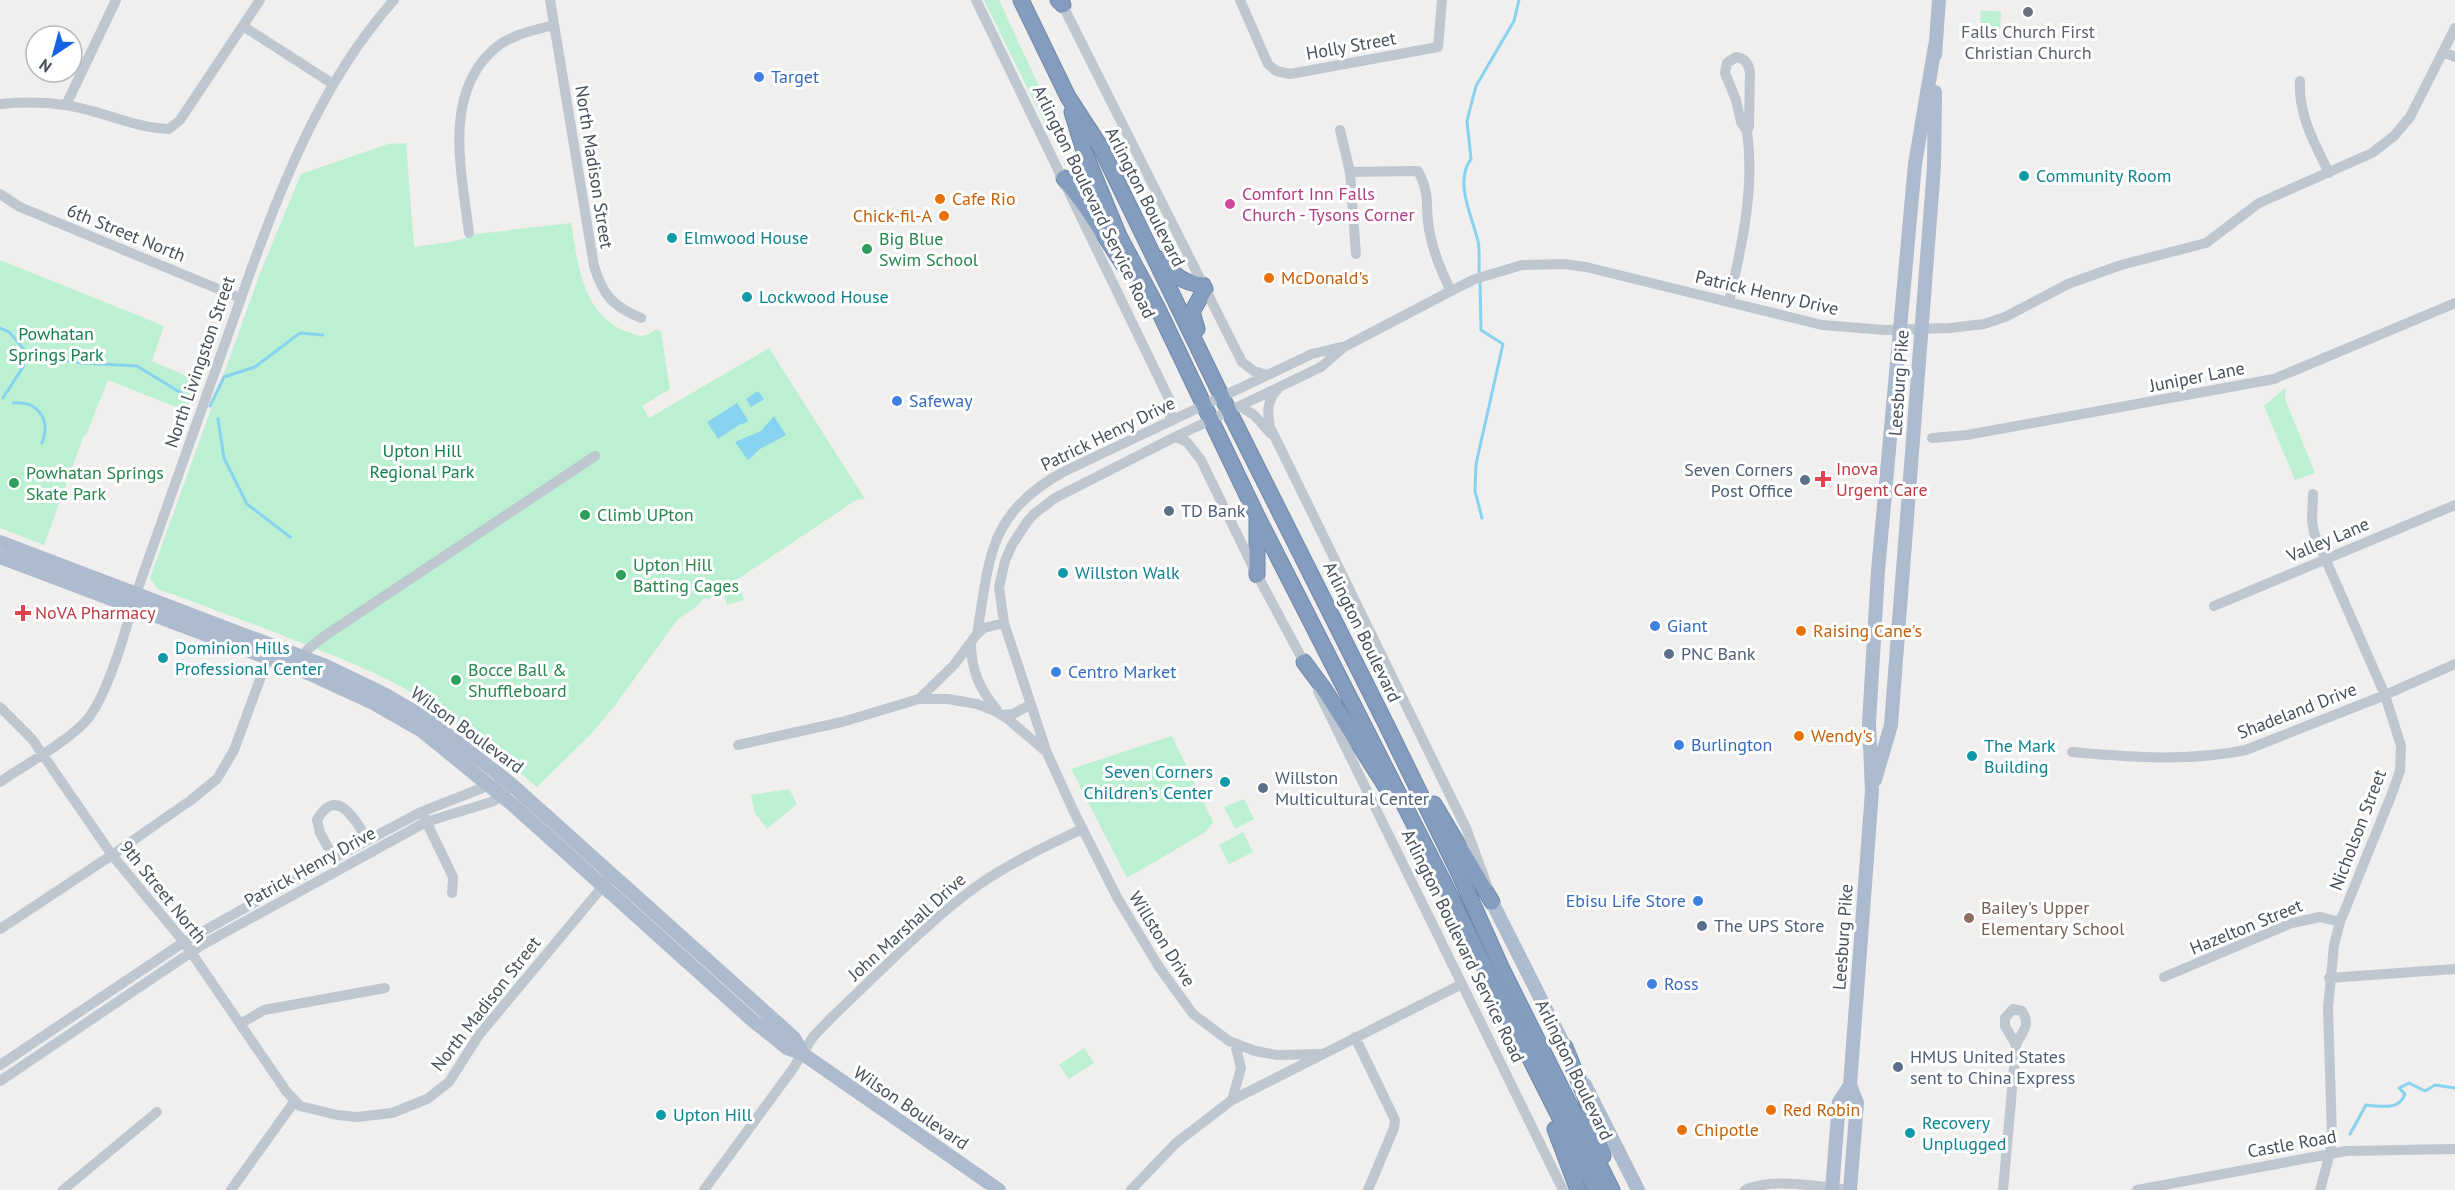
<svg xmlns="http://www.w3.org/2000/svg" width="2455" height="1190" font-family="'PT Sans',sans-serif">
	<rect width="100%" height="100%" fill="#f1eeee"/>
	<path fill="#bbf0d2" d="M984,0h15l55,119 3,9 -2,7 -6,-3z
		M1981,10l20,2 -1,17 -20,-2z
		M406,143l8,104 42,-6 21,-7 94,-11c7,43 12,94 59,110 11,4 17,4 26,-4l5,3 9,57 -28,17 7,12 120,-70 96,151 -9,1 -148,99 -4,-1 -8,9 -18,12 -62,85 -23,28 -56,55c-43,-37 -87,-73 -137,-101 -32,-17 -67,-31 -101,-44 -47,-19 -94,-36 -142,-53l-7,-11 111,-307 40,-97 87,-30z
		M0,260l164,66 -12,35 46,20 -12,30 -78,-31 -22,55h-2l-40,110 -44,-17z
		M2286,387l-1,12 30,74 -20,7 -31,-74z
		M739,585l5,15 -17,5 -4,-14z
		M1172,736l41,86 -6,9 -80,47 -56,-109z
		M789,789l8,15 -30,25 -12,-16 -4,-18z
		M1244,799l10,20 -19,10 -11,-22z
		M1243,832l10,20 -24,12 -10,-19z
		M1084,1048l10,15 -25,16 -10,-14z"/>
	<path fill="#87d2ee" d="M758,391l6,8 -13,8 -5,-8z
		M737,403l11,17 -1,2 -8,3 -21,14 -11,-17z
		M774,416l12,19 -26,14 -12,11 -13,-18 26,-11z"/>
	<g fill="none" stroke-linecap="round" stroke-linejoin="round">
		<path stroke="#87d2ee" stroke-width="3" d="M1479,274c0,-11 1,-23 -1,-33 -6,-25 -24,-59 -7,-82l-4,-38 9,-35 38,-65 5,-21
			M1480,281l1,49 22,14 -27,120 -1,27 7,27
			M0,328l9,4 21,24 52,7 55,3 54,33
			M3,398l20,-31 2,-15
			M13,403c26,-3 38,18 29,40
			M210,406l14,-29 31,-10 45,-34 23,2
			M218,419l6,39 23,46 43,33
			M2350,1134l16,-29c15,1 33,6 39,-11l-6,-6 10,-5 16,8 10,-6 20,3"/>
		<g stroke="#6f88aa" stroke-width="17">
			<path id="highway" d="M1021,0l47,97 32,49 122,251 165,329 71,145 43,96 111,223
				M1058,0l5,5
				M1072,112l12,39 35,85 38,71 99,207 186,365 46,96 108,215
				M1064,178l22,29 39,60
				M1162,259c11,16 21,24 41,26
				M1197,329l-5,-17 13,-23
				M1257,520v55
				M1304,662l20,27 62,98
				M1434,804l58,98
				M1565,1047l21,52 17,57
				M1555,1129l23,61"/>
		</g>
		<path stroke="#bec7d0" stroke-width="10" d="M550,0l44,266c9,29 18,40 47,52
			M976,0l195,403 -1,18
			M1060,0l182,362 12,9 13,4
			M1240,0l28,64 8,7 14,3 148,-27 4,-47
			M243,26l90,58
			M2444,52l11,5
			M2300,81c-2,34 15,63 29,92
			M0,104c21,-2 44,-2 65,1 35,5 68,23 104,24l11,-9 80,-120
			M66,105l50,-105
			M1340,130l10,42 6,82
			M1350,172l68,-1c14,26 6,38 12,63 4,21 12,39 21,57
			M0,194l20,13 220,91
			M469,233c-7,-60 -27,-138 25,-184 16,-14 40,-19 60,-24
			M1729,302c13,-57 26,-113 18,-171l2,-4 1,-54c-1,-9 -5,-15 -14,-16l-9,6 -2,10 11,27 5,22 6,9
			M1278,389c-11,11 -11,23 -8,38l196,401 21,57
			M1240,406l14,9 17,19
			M1175,437l12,5 14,18 54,111 51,95
			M1932,438l35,-3 307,-56 181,-76
			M2313,494l-1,26 2,13 71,162 16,51 -1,25 -9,25 -51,126 -6,23 -6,63 4,128 -2,17 -10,37
			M2214,606l241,-101
			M977,634c13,-76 10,-120 86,-162l249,-118 29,-7
			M971,643c0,27 9,47 26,67
			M302,657l6,-8 18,-14 269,-179
			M1318,691l245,499
			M919,699l35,-34 23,-31 7,-6 20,-5
			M0,707l32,32 80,116 72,87 102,149 14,15 37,9 20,2 35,-4 35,-14 22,-17 30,-47 129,-155
			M1001,715l12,-1 17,-9
			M738,745l104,-23 77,-23h29l29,5 16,6 15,9 36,31
			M2072,752c59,5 115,10 174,-2l139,-55 70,-31
			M0,782c26,-18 62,-37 84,-59 23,-23 43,-97 52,-129 31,-88 62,-175 93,-262 41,-116 82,-239 165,-332
			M424,817l29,60 -1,16
			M334,858l-14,-25 -3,-13c20,-35 38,0 51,20
			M0,929l112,-74 79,-55 26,-21 17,-29 36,-98
			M2164,977l128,-54 28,-6 20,5
			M2329,978l126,-9
			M2013,1009l9,2c10,15 -1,21 -6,34l-11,-19v-8z
			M240,1024l24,-14 121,-22
			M1355,1037l40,83 -1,8 -26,62
			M1321,1054l-44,1 -22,-4 -26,-10 -36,-27 -34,-47 -41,-68 -44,-87 -27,-59 -43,-130 -5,-36 6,-26 7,-16 15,-23 7,-8 21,-16 120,-61 146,-70 23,-20 107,-56 24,-12 47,-14 42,-1 22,3 236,58 63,5 65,-2 34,-4 21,-7 63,-33 53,-19 85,-22 53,-40 113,-50 22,-17 16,-19 45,-89
			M0,1065l184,-123 150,-84 87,-46 69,-27 21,-1
			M0,1081l202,-136 224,-123 65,-20 12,-6 3,-5
			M1232,1100l9,-32 -6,-24
			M63,1190l94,-78
			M231,1190l63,-88
			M704,1190l88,-120 21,-33 18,-19c46,-43 96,-96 146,-132 33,-23 69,-40 105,-57
			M1131,1190l45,-47 56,-43 230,-116
			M1745,1190c27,-13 75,-3 105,0
			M2003,1190l13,-145
			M2137,1190l209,-39 109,-2"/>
		<path stroke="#adbbce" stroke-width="14" d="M1935,55l4,-55
			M0,542l326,124 58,28 45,26 82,64 272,244 11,10 9,16
			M0,557l310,117 63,29 49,28 91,74 238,214 36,29 16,6 196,136
			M1875,780l16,-55 43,-558 1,-75
			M1492,902l77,153
			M1585,1085l53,105
			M1832,1190l7,-88 11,-17
			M1850,1190l7,-87 -7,-18 22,-294 -3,-68 9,-152 37,-407 20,-118"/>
		<use href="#highway" stroke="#849dbe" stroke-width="15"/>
	</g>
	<circle fill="#6b7280" stroke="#fff" stroke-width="2" cx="2028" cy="12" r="6"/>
	<g fill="#3f7fe0" stroke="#fff" stroke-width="2">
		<circle cx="759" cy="77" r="6"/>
		<circle cx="897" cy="401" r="6"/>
		<circle cx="1655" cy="626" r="6"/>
		<circle cx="1056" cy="672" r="6"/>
		<circle cx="1679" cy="745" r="6"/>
		<circle cx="1698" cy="901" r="6"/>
		<circle cx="1652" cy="984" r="6"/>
	</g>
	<g fill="#0f9aa8" stroke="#fff" stroke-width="2">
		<circle cx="2024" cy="176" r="6"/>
		<circle cx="672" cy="238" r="6"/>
		<circle cx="747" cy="297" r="6"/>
		<circle cx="1063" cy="573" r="6"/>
		<circle cx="163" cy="658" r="6"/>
		<circle cx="1972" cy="756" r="6"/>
		<circle cx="1225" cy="782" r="6"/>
		<circle cx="661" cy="1115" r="6"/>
		<circle cx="1910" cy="1133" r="6"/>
	</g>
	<g fill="#e8710a" stroke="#fff" stroke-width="2">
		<circle cx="940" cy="199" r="6"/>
		<circle cx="944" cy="216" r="6"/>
		<circle cx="1269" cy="278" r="6"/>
		<circle cx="1801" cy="631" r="6"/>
		<circle cx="1799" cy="736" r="6"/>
		<circle cx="1771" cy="1110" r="6"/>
		<circle cx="1682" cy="1130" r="6"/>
	</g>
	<circle fill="#d1479c" stroke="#fff" stroke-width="2" cx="1230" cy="204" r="6"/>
	<g fill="#2e9e5b" stroke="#fff" stroke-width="2">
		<circle cx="867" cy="249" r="6"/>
		<circle cx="14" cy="483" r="6"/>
		<circle cx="585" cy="515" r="6"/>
		<circle cx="621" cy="575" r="6"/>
		<circle cx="456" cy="680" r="6"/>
	</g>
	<g fill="#e0444e" stroke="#fff" stroke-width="2">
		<path d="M1820 470h6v6h6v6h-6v6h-6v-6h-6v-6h6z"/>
		<path d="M20 604h6v6h6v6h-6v6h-6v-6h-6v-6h6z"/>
	</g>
	<g fill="#5c6f8a" stroke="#fff" stroke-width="2">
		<circle cx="1805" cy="480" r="6"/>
		<circle cx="1169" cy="511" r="6"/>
		<circle cx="1669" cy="654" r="6"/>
		<circle cx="1263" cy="788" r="6"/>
		<circle cx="1702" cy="926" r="6"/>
		<circle cx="1898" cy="1067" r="6"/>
	</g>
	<circle fill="#8d6e63" stroke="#fff" stroke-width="2" cx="1969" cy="918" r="6"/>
	<g text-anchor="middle" stroke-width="6" stroke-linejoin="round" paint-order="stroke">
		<g font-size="18" fill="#5b616d" stroke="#fff">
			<text x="2028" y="38">Falls Church First<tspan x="2028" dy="21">Christian Church</tspan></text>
		</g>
		<g font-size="18" fill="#46505c" stroke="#fff">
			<text transform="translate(1351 46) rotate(-10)" y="6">Holly Street</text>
			<text transform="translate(594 167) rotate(81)" y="6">North Madison Street</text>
			<text transform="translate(1145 197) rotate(63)" y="6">Arlington Boulevard</text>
			<text transform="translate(1094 202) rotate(64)" y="6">Arlington Boulevard Service Road</text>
			<text transform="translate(126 233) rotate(22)" y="6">6th Street North</text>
			<text transform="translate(1767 293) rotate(13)" y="6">Patrick Henry Drive</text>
			<text transform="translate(200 362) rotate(-71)" y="6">North Livingston Street</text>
			<text transform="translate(2197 377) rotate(-11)" y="6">Juniper Lane</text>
			<text transform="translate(1899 383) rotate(-86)" y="6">Leesburg Pike</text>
			<text transform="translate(1108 434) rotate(-26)" y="6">Patrick Henry Drive</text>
			<text transform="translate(2328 540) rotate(-23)" y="6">Valley Lane</text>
			<text transform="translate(1362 632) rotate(64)" y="6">Arlington Boulevard</text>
			<text transform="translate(2297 711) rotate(-21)" y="6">Shadeland Drive</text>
			<text transform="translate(467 730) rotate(36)" y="6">Wilson Boulevard</text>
			<text transform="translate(2358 830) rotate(-69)" y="6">Nicholson Street</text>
			<text transform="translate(310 867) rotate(-29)" y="6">Patrick Henry Drive</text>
			<text transform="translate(163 892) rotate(51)" y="6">9th Street North</text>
			<text transform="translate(907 927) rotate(-42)" y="6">John Marshall Drive</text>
			<text transform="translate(2246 927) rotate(-22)" y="6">Hazelton Street</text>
			<text transform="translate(1843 937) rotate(-86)" y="6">Leesburg Pike</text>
			<text transform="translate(1162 939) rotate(58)" y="6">Willston Drive</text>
			<text transform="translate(1463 946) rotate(64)" y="6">Arlington Boulevard Service Road</text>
			<text transform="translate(486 1004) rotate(-52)" y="6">North Madison Street</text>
			<text transform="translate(1574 1070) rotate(64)" y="6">Arlington Boulevard</text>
			<text transform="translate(911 1108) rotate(34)" y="6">Wilson Boulevard</text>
			<text transform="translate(2292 1144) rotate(-10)" y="6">Castle Road</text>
		</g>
		<g font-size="18" fill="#366cbe" stroke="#fff" text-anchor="start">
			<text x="771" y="83">Target</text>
			<text x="909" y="407">Safeway</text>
			<text x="1667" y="632">Giant</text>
			<text x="1068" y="678">Centro Market</text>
			<text x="1691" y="751">Burlington</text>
			<text x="1686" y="907" text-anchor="end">Ebisu Life Store</text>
			<text x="1664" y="990">Ross</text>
		</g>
		<g font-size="18" fill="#0d838f" stroke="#fff" text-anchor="start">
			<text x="2036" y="182">Community Room</text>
			<text x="684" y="244">Elmwood House</text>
			<text x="759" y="303">Lockwood House</text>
			<text x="1075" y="579">Willston Walk</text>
			<text x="175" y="654">Dominion Hills<tspan x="175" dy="21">Professional Center</tspan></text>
			<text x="1984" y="752">The Mark<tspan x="1984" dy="21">Building</tspan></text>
			<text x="1213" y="778" text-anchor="end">Seven Corners<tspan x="1213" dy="21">Children’s Center</tspan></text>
			<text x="673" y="1121">Upton Hill</text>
			<text x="1922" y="1129">Recovery<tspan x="1922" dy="21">Unplugged</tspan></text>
		</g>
		<g font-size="18" fill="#b23c85" stroke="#fff" text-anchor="start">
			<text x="1242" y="200">Comfort Inn Falls<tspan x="1242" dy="21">Church - Tysons Corner</tspan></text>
		</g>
		<g font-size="18" fill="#c56008" stroke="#fff" text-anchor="start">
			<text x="952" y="205">Cafe Rio</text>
			<text x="932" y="222" text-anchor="end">Chick-fil-A</text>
			<text x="1281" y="284">McDonald's</text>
			<text x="1813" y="637">Raising Cane's</text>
			<text x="1811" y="742">Wendy's</text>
			<text x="1783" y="1116">Red Robin</text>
			<text x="1694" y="1136">Chipotle</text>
		</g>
		<g font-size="18" fill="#27864d" stroke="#fff" text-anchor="start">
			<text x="879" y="245">Big Blue<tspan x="879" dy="21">Swim School</tspan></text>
			<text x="26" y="479">Powhatan Springs<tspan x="26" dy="21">Skate Park</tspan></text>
			<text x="597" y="521">Climb UPton</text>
			<text x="633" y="571">Upton Hill<tspan x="633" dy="21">Batting Cages</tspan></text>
			<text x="468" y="676">Bocce Ball &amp;<tspan x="468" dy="21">Shuffleboard</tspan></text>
		</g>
		<g font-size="18" fill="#157f50" stroke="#fff">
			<text x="56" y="340">Powhatan<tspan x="56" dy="21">Springs Park</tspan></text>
			<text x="422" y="457">Upton Hill<tspan x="422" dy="21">Regional Park</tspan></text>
		</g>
		<g font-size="18" fill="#be3a42" stroke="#fff" text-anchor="start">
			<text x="1836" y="475">Inova<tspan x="1836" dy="21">Urgent Care</tspan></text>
			<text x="35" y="619">NoVA Pharmacy</text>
		</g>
		<g font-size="18" fill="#4e5e75" stroke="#fff" text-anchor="start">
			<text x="1793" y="476" text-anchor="end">Seven Corners<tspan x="1793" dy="21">Post Office</tspan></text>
			<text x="1181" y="517">TD Bank</text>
			<text x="1681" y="660">PNC Bank</text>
			<text x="1275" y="784">Willston<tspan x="1275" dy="21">Multicultural Center</tspan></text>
			<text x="1714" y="932">The UPS Store</text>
			<text x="1910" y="1063">HMUS United States<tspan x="1910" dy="21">sent to China Express</tspan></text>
		</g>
		<g font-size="18" fill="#785e54" stroke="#fff" text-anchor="start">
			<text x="1981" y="914">Bailey's Upper<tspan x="1981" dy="21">Elementary School</tspan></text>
		</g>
	</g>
	<g transform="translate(54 54) rotate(216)"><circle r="28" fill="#ffffff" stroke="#b5b9be" stroke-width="1.5"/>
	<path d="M0-4.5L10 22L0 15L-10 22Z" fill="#1563e4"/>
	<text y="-9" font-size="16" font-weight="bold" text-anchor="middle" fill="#46505c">N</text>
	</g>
</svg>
